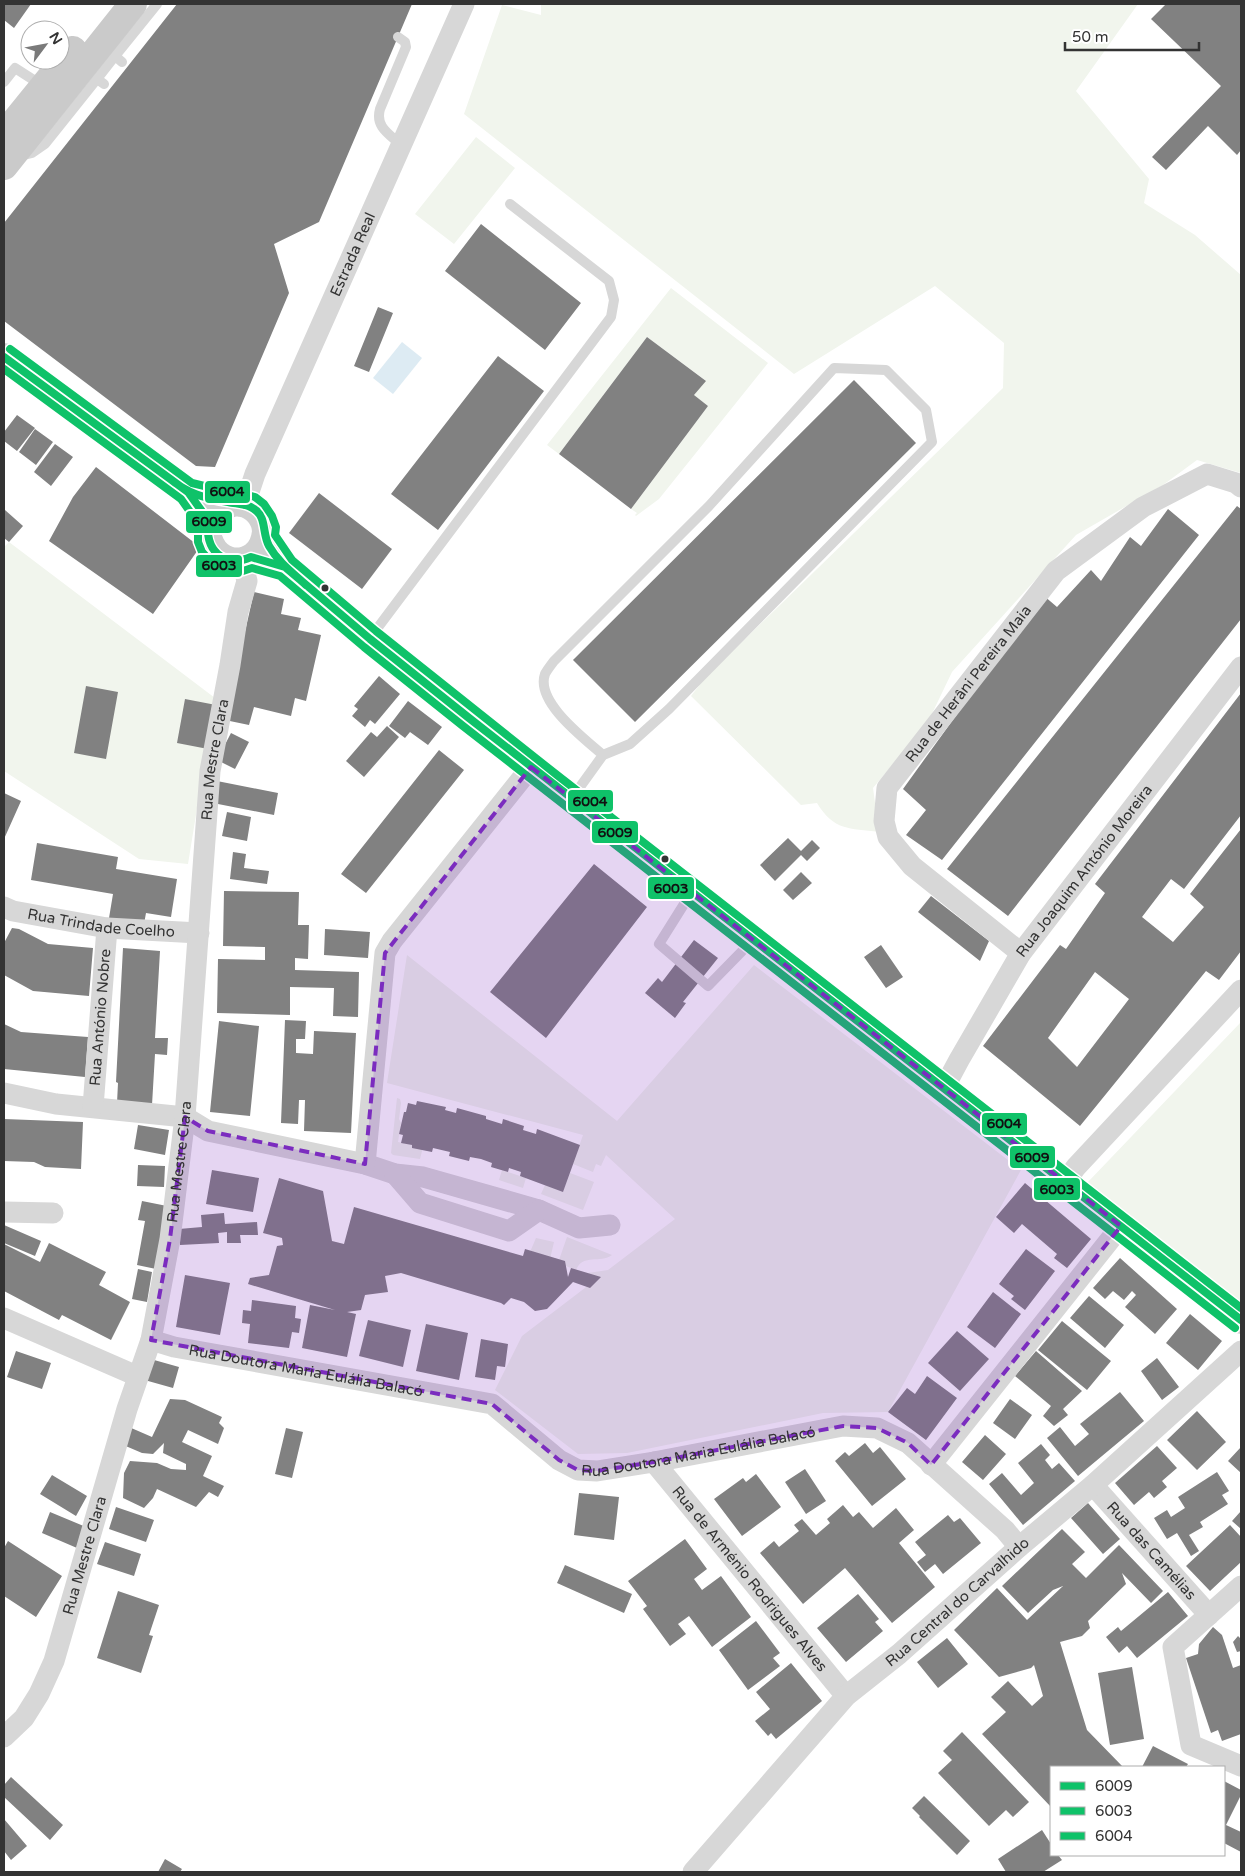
<svg xmlns="http://www.w3.org/2000/svg" width="1245" height="1876" font-family="'Varela Round',sans-serif">
	<rect width="100%" height="100%" fill="#fff"/>
	<path fill="#f1f5ed" d="M541,4h597l-62,87 73,88 -5,24 51,32 46,40v198l-44,-13 -34,25 -87,50 -124,137 -24,50 -55,66 6,44c-30,-4 -45,-1 -62,-29l-16,2 -110,-109 14,-18 298,-290 1,-45 -69,-57 -141,88 -330,-260 38,-109 39,10z
		M476,137l39,31 -61,76 -39,-30z
		M671,288l97,75 -109,136 -23,17 -1,-1 2,-2 -6,-4 77,-103 -14,-11 11,-15 -58,-43 -88,117 -12,-9z
		M9,542l206,156 -27,166 -49,-5 -135,-88v-224z
		M407,955l210,166 137,-156 267,205 -133,242 -65,1 -196,40 -49,1 -83,-64 27,-54 76,-58 -10,-5 20,-3 67,-51 -69,-64 -5,11 -5,-2 -3,8 -20,-8 10,-29 -196,-52z
		M1241,1022v281l-154,-120z
		M397,1098l3,1 1,4 -2,16 2,4 -3,19 25,5 -3,12 -27,-4 -2,-2z
		M502,1170l24,8 -3,10 -24,-8z
		M570,1173l24,9 -11,28 -42,-16 4,-9 18,6z
		M567,1237l45,18c-12,9 -29,-2 -36,15l-18,-7z
		M536,1238l18,4 -4,17 -20,-7z"/>
	<path fill="#ddebf3" d="M402,342l20,16 -29,36 -20,-16z"/>
	<path fill="#818181" fill-rule="evenodd" d="M4,4h27l-17,24 -10,-8z
		M177,4h235l-93,218 -45,22 15,49 -74,174 -19,-1 -192,-145v-98z
		M1166,4h75v146l-4,5 -29,-29 -42,44 -14,-13 69,-71 -70,-67z
		M481,224l100,79 -36,47 -100,-79z
		M378,307l15,6 -24,59 -15,-6z
		M647,337l59,44 -12,14 14,11 -77,103 -72,-55z
		M498,356l46,35 -106,139 -47,-36z
		M854,380l62,63 -281,279 -62,-62z
		M17,415l18,13 -18,23 -13,-10v-9z
		M35,429l18,13 -17,23 -17,-13z
		M55,444l18,13 -22,29 -17,-14z
		M96,467l104,80 -47,67 -104,-73 24,-44z
		M319,493l73,56 -30,40 -73,-56z
		M1237,506l4,3v110l-233,297 -61,-47z
		M1168,509l31,26 -257,325 -36,-25 20,-25 -23,-21 140,-194 14,12 34,-37 10,11 29,-44 11,9z
		M5,510l18,16 -14,16 -5,-4z
		M254,592l30,7 -3,15 20,4 -3,12 23,5 -15,66 -11,-3 -4,18 -37,-9 -5,18 -24,-5z
		M379,676l21,18 -25,30 -5,-4 -5,7 -13,-11 6,-7 -4,-3z
		M86,686l32,6 -12,67 -32,-6z
		M1241,693v122l-57,74 -13,-10 -29,38 31,25 31,-35 -14,-13 51,-65v122l-22,29 -13,-9 -126,155 -97,-80 77,-101 6,4 39,-56 -10,-9zM1095,972l34,27 -52,68 -29,-29z
		M185,699l31,6 -8,44 -31,-6z
		M408,701l34,26 -14,18 -18,-13 -5,6 -16,-12z
		M387,726l12,11 -35,40 -18,-16 25,-29 6,5z
		M231,733l18,9 -14,27 -18,-9z
		M439,750l25,20 -98,123 -25,-19z
		M217,781l61,12 -4,22 -61,-12z
		M4,793l17,8 -17,38z
		M227,812l24,5 -4,24 -25,-5z
		M788,838l13,13 11,-11 8,8 -13,13 -6,-6 -26,26 -15,-16z
		M37,843l81,14 -2,12 61,10 -6,38 -25,-4 -2,11 -35,-6 4,-24 -82,-14z
		M233,852l13,2 -2,14 25,3 -2,13 -37,-5z
		M594,864l53,43 -101,131 -56,-46z
		M801,872l11,11 -19,17 -10,-10z
		M224,891l75,1 -1,33h11l-1,34 -13,-1v12l64,2 -1,45 -25,-1 1,-28 -44,-1v28l-73,-2 1,-54 47,1v-13l-42,-1z
		M931,896l58,45 -9,20 -62,-49z
		M12,928l7,1 29,15 45,4 -4,48 -56,-5 -29,-16v-32z
		M325,929l45,3 -2,26 -44,-3z
		M694,940l24,18 -35,44 3,1 -11,15 -30,-25 13,-15 4,4z
		M881,945l22,32 -17,11 -22,-31z
		M123,948l37,3 -5,87h13l-1,17 -12,-1 -3,51 -35,-2 1,-20 -2,-1z
		M285,1020l21,1 -1,18h-9v14l17,1 1,-23 42,2 -5,100 -47,-2 1,-31h-6l-1,24 -17,-1z
		M219,1021l40,5 -9,90 -40,-4z
		M4,1024l17,8 67,5 -3,40 -81,-8z
		M417,1101l29,6 -1,3 11,3 1,-5 29,8v3l16,5 1,-5 21,7 -1,4 13,4 1,-5 43,16 -17,47 -43,-16 1,-4 -12,-4 -1,4 -17,-5 1,-4 -11,-4 -11,-2 -1,4 -20,-5 1,-4 -17,-4 -1,4 -20,-4v-3l-11,-2 2,-8 -4,-1 5,-22h2l2,-9 8,2z
		M4,1119l79,3 -2,47 -36,-2 -11,-5 -30,-1z
		M138,1125l31,5 -4,25 -31,-6z
		M138,1165l27,1 -1,21 -27,-1z
		M212,1170l47,8 -6,34 -47,-8z
		M279,1178l44,13 9,50 12,3 10,-37 169,49 2,-7 40,12 3,16 3,-9 30,9 -11,11 -17,-6 -26,27 -12,2 -11,-9 -13,-4 -7,7 -3,-2 -100,-30 -16,3 3,16 -23,3 -4,15 -14,2 9,2 -9,43 -45,-9 8,-43 25,5 -87,-26 2,-6 19,-3 8,-29 6,-1 -1,-7 -19,-5z
		M1025,1183l66,56 -24,29 -13,-10 3,-4 -35,-30 -8,9 -18,-16z
		M142,1201l25,5 -11,63 -19,-4 8,-44 -7,-1z
		M224,1213l1,11 32,-2 1,13h-18l1,8h-14v-11l-9,1 1,10 -39,2 -1,-16 23,-2 -1,-12z
		M4,1225l37,16 -6,15 -31,-13z
		M49,1243l57,29 -7,13 31,17 -19,38 -49,-25 -3,5 -55,-29v-47l36,18z
		M1026,1249l29,22 -30,39 -14,-11 3,-3 -15,-12z
		M1120,1258l57,51 -22,25 -30,-27 11,-12 -4,-4 -8,9 -11,-9 -8,8 -12,-11z
		M138,1269l14,3 -5,30 -15,-3z
		M185,1275l45,8 -10,52 -44,-8z
		M993,1292l28,22 -26,34 -28,-21z
		M1089,1296l35,29 -19,23 -35,-30z
		M252,1300l44,6 -1,12 6,1 -2,14 -7,-1 -3,16 -41,-5 2,-19 -8,-1 1,-13 8,1z
		M1190,1314l32,27 -24,29 -32,-27z
		M368,1320l43,10 -8,37 -44,-11z
		M1062,1321l49,40 -24,29 -49,-40z
		M426,1324l42,9 -9,47 -43,-9z
		M957,1331l32,28 -29,32 -32,-28z
		M481,1339l27,5 -3,23 -8,-1 -2,14 -20,-3z
		M16,1351l35,12 -9,26 -35,-12z
		M1036,1351l46,40 -19,18 5,6 -14,11 -11,-10 8,-10 -36,-30z
		M147,1358l32,9 -6,21 -32,-9z
		M1157,1358l22,29 -17,13 -21,-29z
		M927,1376l30,22 -31,42 -38,-28 19,-24 8,6z
		M1120,1392l24,29 -66,55 -31,-38 13,-11 15,19 14,-12 -9,-10z
		M170,1399l15,1 37,17 -3,6 5,5 -6,16 -30,-14 -6,12 30,14 -9,20 21,10 -6,11 -9,-5 -13,15 -39,-18 -4,9 -9,10 -21,-10 1,-25 6,-12 27,2 14,6 15,1v-6l-23,-11 1,-10 -11,11 -11,-1 -21,-9 8,-17 23,10z
		M1010,1399l22,16 -17,24 -22,-16z
		M1197,1411l29,31 -29,28 -30,-30z
		M286,1428l17,4 -11,46 -17,-4z
		M985,1435l21,19 -23,26 -21,-18z
		M865,1443l8,10 7,-6 26,32 -34,27 -37,-45 10,-9 4,4z
		M1041,1444l9,11 -5,5 7,9 7,-6 16,18 -52,44 -34,-41 13,-11 19,22 13,-12 -16,-20z
		M1157,1446l20,22 -15,13 5,6 -13,11 -5,-6 -15,13 -19,-22z
		M1241,1447v26l-13,-12z
		M805,1469l21,32 -20,13 -21,-32z
		M1217,1472l12,19 -7,4 6,9 -28,18 3,5 -14,8 10,16 -8,5 -14,-23 -10,6 -13,-21 13,-8 4,7 14,-9 -7,-11z
		M756,1474l25,33 -39,29 -28,-37 29,-21 3,4z
		M52,1475l35,21 -11,20 -36,-22z
		M579,1493l40,4 -5,43 -40,-5z
		M1088,1503l32,36 -17,15 -32,-36z
		M843,1505l10,12 6,-5 14,16 23,-20 18,22 -15,13 36,44 -43,36 -47,-55 -42,36 -43,-51 14,-12 5,6 20,-16 -5,-6 8,-6 14,16 14,-12 -3,-4z
		M116,1507l38,13 -8,22 -37,-13z
		M1241,1511v18l-9,-8z
		M50,1512l36,15 -9,21 -35,-15z
		M948,1515l6,7 6,-4 21,25 -38,31 -8,-10 -10,8 -8,-10 9,-7 -11,-13z
		M1230,1525l11,12v25l-31,29 -24,-25z
		M1062,1529l23,23 -13,12 14,14 33,-33 44,46 -12,12 -29,-30 4,11 -38,37 2,7 -8,8 -22,6 27,88 36,37h-72v40l-69,-73 24,-22 -15,-15 17,-16 24,25 11,-10 -9,-31 -3,3 -32,9 -45,-47 43,-42 30,32 36,-34 -10,4 -25,23 -26,-27z
		M685,1539l22,30 -13,10 8,11 19,-14 30,41 -39,30 -23,-31 -11,8 8,10 -16,12 -27,-37 4,-3 -19,-25z
		M8,1541l54,35 -26,41 -32,-21v-48z
		M105,1542l36,12 -7,22 -37,-12z
		M565,1565l67,29 -8,19 -67,-30z
		M118,1591l41,14 -10,30 4,1 -12,37 -44,-15z
		M1168,1592l20,24 -51,42 -10,-12 -8,7 -13,-16 12,-10 3,4z
		M858,1594l21,25 -4,3 8,9 -37,31 -29,-34z
		M756,1621l24,32 -7,5 7,8 -32,24 -29,-40z
		M1213,1627l9,8 11,33 8,-3v69l-19,7 -4,-11 -7,3 -25,-75 12,-4 1,-10z
		M1238,1636l3,3v12l-4,1 -4,-10z
		M947,1638l21,26 -30,24 -21,-26z
		M791,1663l31,38 -46,38 -5,-6 -3,3 -13,-15 15,-12 -14,-17z
		M1132,1667l12,72 -34,6 -12,-72z
		M962,1732l67,70 -16,15 -7,-7 -17,16 -51,-53 14,-13 -9,-9z
		M1153,1746l35,18 -2,3h-44z
		M11,1777l52,48 -13,15 -46,-43v-12z
		M1224,1781l17,9v5l-15,30 15,7v20l-17,-9z
		M924,1796l46,45 -13,14 -38,-38 1,-1 -8,-8z
		M4,1819l23,27 -16,14 -7,-9z
		M1042,1830l9,14v11h7l4,5 -19,12h-37l-8,-13z
		M165,1859l17,10 -2,3h-22z"/>
	<g fill="none" stroke-linecap="round" stroke-linejoin="round">
		<path stroke="#d7d7d7" stroke-width="10" d="M398,37l7,5 1,5 -26,62c-5,18 9,25 21,36
			M122,62l-7,-6 42,-52
			M97,79l18,-23
			M4,82l11,-14 28,18
			M20,156l12,-3 13,-9 52,-65 7,5
			M370,638l241,-321 3,-17 -5,-19 -99,-77
			M572,798l31,-43 27,-11 39,-35 263,-267 -6,-32 -40,-40 -52,-2 -125,138 -155,155c-3,4 -7,9 -9,13 -10,28 40,65 58,81
			M691,893l-32,51 49,42 44,-45"/>
		<g stroke="#d7d7d7" stroke-width="21">
			<path id="s1" d="M245,504l10,-30 209,-470"/>
			<path id="s2" d="M4,907l9,4 94,17 92,5"/>
			<path id="s3" d="M1021,953l-109,-87 -24,-29 -4,-16 3,-33 169,-217 87,-64 64,-33 29,9 5,4"/>
			<path id="s4" d="M944,1088l15,-28 62,-107 220,-286"/>
			<path d="M4,1093l52,11 129,13 23,14 157,33 30,10 28,3 116,33 40,18 31,-3"/>
			<path id="s5" d="M93,1107l14,-179"/>
			<path d="M365,1164l20,-211 7,-12 139,-174"/>
			<path d="M395,1174l25,29 89,28 30,-21"/>
			<path d="M1065,1182l11,-15 165,-177"/>
			<path d="M4,1212l49,1"/>
			<path d="M4,1318l133,58"/>
			<path id="s6" d="M151,1340l23,7 318,57 67,56 19,10 19,1 57,-9 189,-36 34,2 31,15 97,87 14,17"/>
			<path id="s7" d="M654,1462l192,234"/>
			<path d="M931,1465l190,-239"/>
			<path id="s8" d="M1093,1485l116,130"/>
			<path d="M1241,1586l-68,61 18,98 50,21"/>
			<path id="s9" d="M4,1737l20,-19 15,-24 15,-33 73,-252 24,-69 19,-101 15,-122 25,-346 20,-106 8,-53 9,-31 -5,-20"/>
			<path id="s10" d="M693,1872l153,-176 53,-42 120,-107 74,-62 148,-134"/>
		</g>
		<path stroke="#d0d0d0" stroke-width="28" d="M4,357l184,135 21,29
			M188,492c14,3 28,7 41,10 4,1 8,0 12,1 14,2 25,15 25,29 -1,9 -4,17 -11,23 -37,27 -73,-37 -23,-52
			M265,538l20,29 85,72 181,144 690,537"/>
		<path stroke="#cacaca" stroke-width="28" d="M4,135l69,-85
			M4,166l129,-162"/>
		<g stroke="#fff" stroke-width="11">
			<path id="bus-1" d="M4,357l184,135 21,29c-6,28 15,48 42,36l34,10 85,72 99,79 772,602
				M169,478c19,16 35,20 59,24 9,2 18,1 26,7 13,8 8,25 15,37 9,16 24,27 37,39"/>
		</g>
		<g stroke="#fff" stroke-width="11">
			<path id="bus-2" d="M4,369l177,130 17,24v19l4,10 9,10 20,9h12l9,-3 28,8 84,71 99,79 772,602"/>
		</g>
		<g stroke="#fff" stroke-width="11">
			<path id="bus-3" d="M10,349l182,134 41,10 11,1 11,3 9,7 8,12 4,11 -1,8 17,25 84,71 181,144 684,533"/>
		</g>
		<use href="#bus-1" stroke="#0fc269" stroke-width="8"/>
		<use href="#bus-2" stroke="#0fc269" stroke-width="8"/>
		<use href="#bus-3" stroke="#0fc269" stroke-width="8"/>
	</g>
	<path fill="#7b2cbf" fill-opacity="0.2" stroke="#7b2cbf" stroke-width="4" stroke-dasharray="10 6" stroke-linejoin="round" d="M531,767l590,459 -190,239 -23,-22 -31,-15 -34,-2 -189,36 -57,9 -19,-1 -19,-10 -67,-56 -341,-64 19,-101 15,-122 23,14 157,33 20,-211z"/>
	<g fill="#333" stroke="#fff" stroke-width="2">
		<circle cx="325" cy="588" r="4.5"/>
		<circle cx="665" cy="859" r="4.5"/>
	</g>
	<g text-anchor="middle" stroke-width="5" stroke-linejoin="round" paint-order="stroke">
		<g font-size="15" fill="#333" stroke="#fff">
			<text dy="5" stroke="none"><textPath href="#s1" startOffset="272">Estrada Real</textPath></text>
			<text dy="5" stroke="none"><textPath href="#s3" startOffset="359">Rua de Herâni Pereira Maia</textPath></text>
			<text dy="5" stroke="none"><textPath href="#s9" startOffset="1012">Rua Mestre Clara</textPath></text>
			<text dy="5" stroke="none"><textPath href="#s4" startOffset="259">Rua Joaquim António Moreira</textPath></text>
			<text dy="5" stroke="none"><textPath href="#s2" startOffset="99">Rua Trindade Coelho</textPath></text>
			<text dy="5" stroke="none"><textPath href="#s5" startOffset="90">Rua António Nobre</textPath></text>
			<text dy="5" stroke="none"><textPath href="#s9" startOffset="608">Rua Mestre Clara</textPath></text>
			<text dy="5" stroke="none"><textPath href="#s6" startOffset="158">Rua Doutora Maria Eulália Balacó</textPath></text>
			<text dy="5" stroke="none"><textPath href="#s6" startOffset="578">Rua Doutora Maria Eulália Balacó</textPath></text>
			<text dy="5" stroke="none"><textPath href="#s8" startOffset="88">Rua das Camélias</textPath></text>
			<text dy="5" stroke="none"><textPath href="#s9" startOffset="202">Rua Mestre Clara</textPath></text>
			<text dy="5" stroke="none"><textPath href="#s7" startOffset="151">Rua de Arménio Rodrigues Alves</textPath></text>
			<text dy="5" stroke="none"><textPath href="#s10" startOffset="379">Rua Central do Carvalhido</textPath></text>
		</g>
	</g>
	<g stroke="#fff" stroke-width="2">
		<rect x="204" y="480" width="47" height="24" rx="5" fill="#0fc269"/>
		<rect x="185" y="510" width="48" height="24" rx="5" fill="#0fc269"/>
		<rect x="195" y="554" width="48" height="24" rx="5" fill="#0fc269"/>
		<rect x="567" y="789" width="47" height="24" rx="5" fill="#0fc269"/>
		<rect x="591" y="820" width="48" height="24" rx="5" fill="#0fc269"/>
		<rect x="647" y="876" width="48" height="24" rx="5" fill="#0fc269"/>
		<rect x="981" y="1112" width="47" height="24" rx="5" fill="#0fc269"/>
		<rect x="1009" y="1145" width="47" height="24" rx="5" fill="#0fc269"/>
		<rect x="1033" y="1177" width="48" height="24" rx="5" fill="#0fc269"/>
	</g>
	<g font-size="14" text-anchor="middle" font-weight="bold" fill="#111">
		<text x="227" y="496">6004</text>
		<text x="209" y="526">6009</text>
		<text x="219" y="570">6003</text>
		<text x="590" y="806">6004</text>
		<text x="615" y="837">6009</text>
		<text x="671" y="893">6003</text>
		<text x="1004" y="1128">6004</text>
		<text x="1032" y="1162">6009</text>
		<text x="1057" y="1194">6003</text>
	</g>
	<rect width="1245" height="1876" fill="none" stroke="#333333" stroke-width="10"/>
	<rect x="1050" y="1766" width="175" height="90" fill="#ffffff" stroke="#adadad"/>
	<rect x="1060" y="1782" width="25" height="8" fill="#0fc269" stroke="#adadad"/>
	<text x="1095" y="1791" font-size="15" fill="#333333">6009</text>
	<rect x="1060" y="1807" width="25" height="8" fill="#0fc269" stroke="#adadad"/>
	<text x="1095" y="1816" font-size="15" fill="#333333">6003</text>
	<rect x="1060" y="1832" width="25" height="8" fill="#0fc269" stroke="#adadad"/>
	<text x="1095" y="1841" font-size="15" fill="#333333">6004</text>
	<g transform="translate(45 45) rotate(58)"><circle r="24" fill="#ffffff" stroke="#adadad"/>
	<path d="M0-4L9 19L0 12L-9 19Z" fill="#7a7a7a"/>
	<text y="-8" font-size="14" font-weight="bold" text-anchor="middle" fill="#333333">N</text>
	</g>
	<path d="M1065 42v8h134v-8" fill="none" stroke="#333333" stroke-width="2.5"/>
	<text x="1072" y="42" font-size="15" fill="#333333" stroke="#ffffff" stroke-width="4" paint-order="stroke">50 m</text>
</svg>
